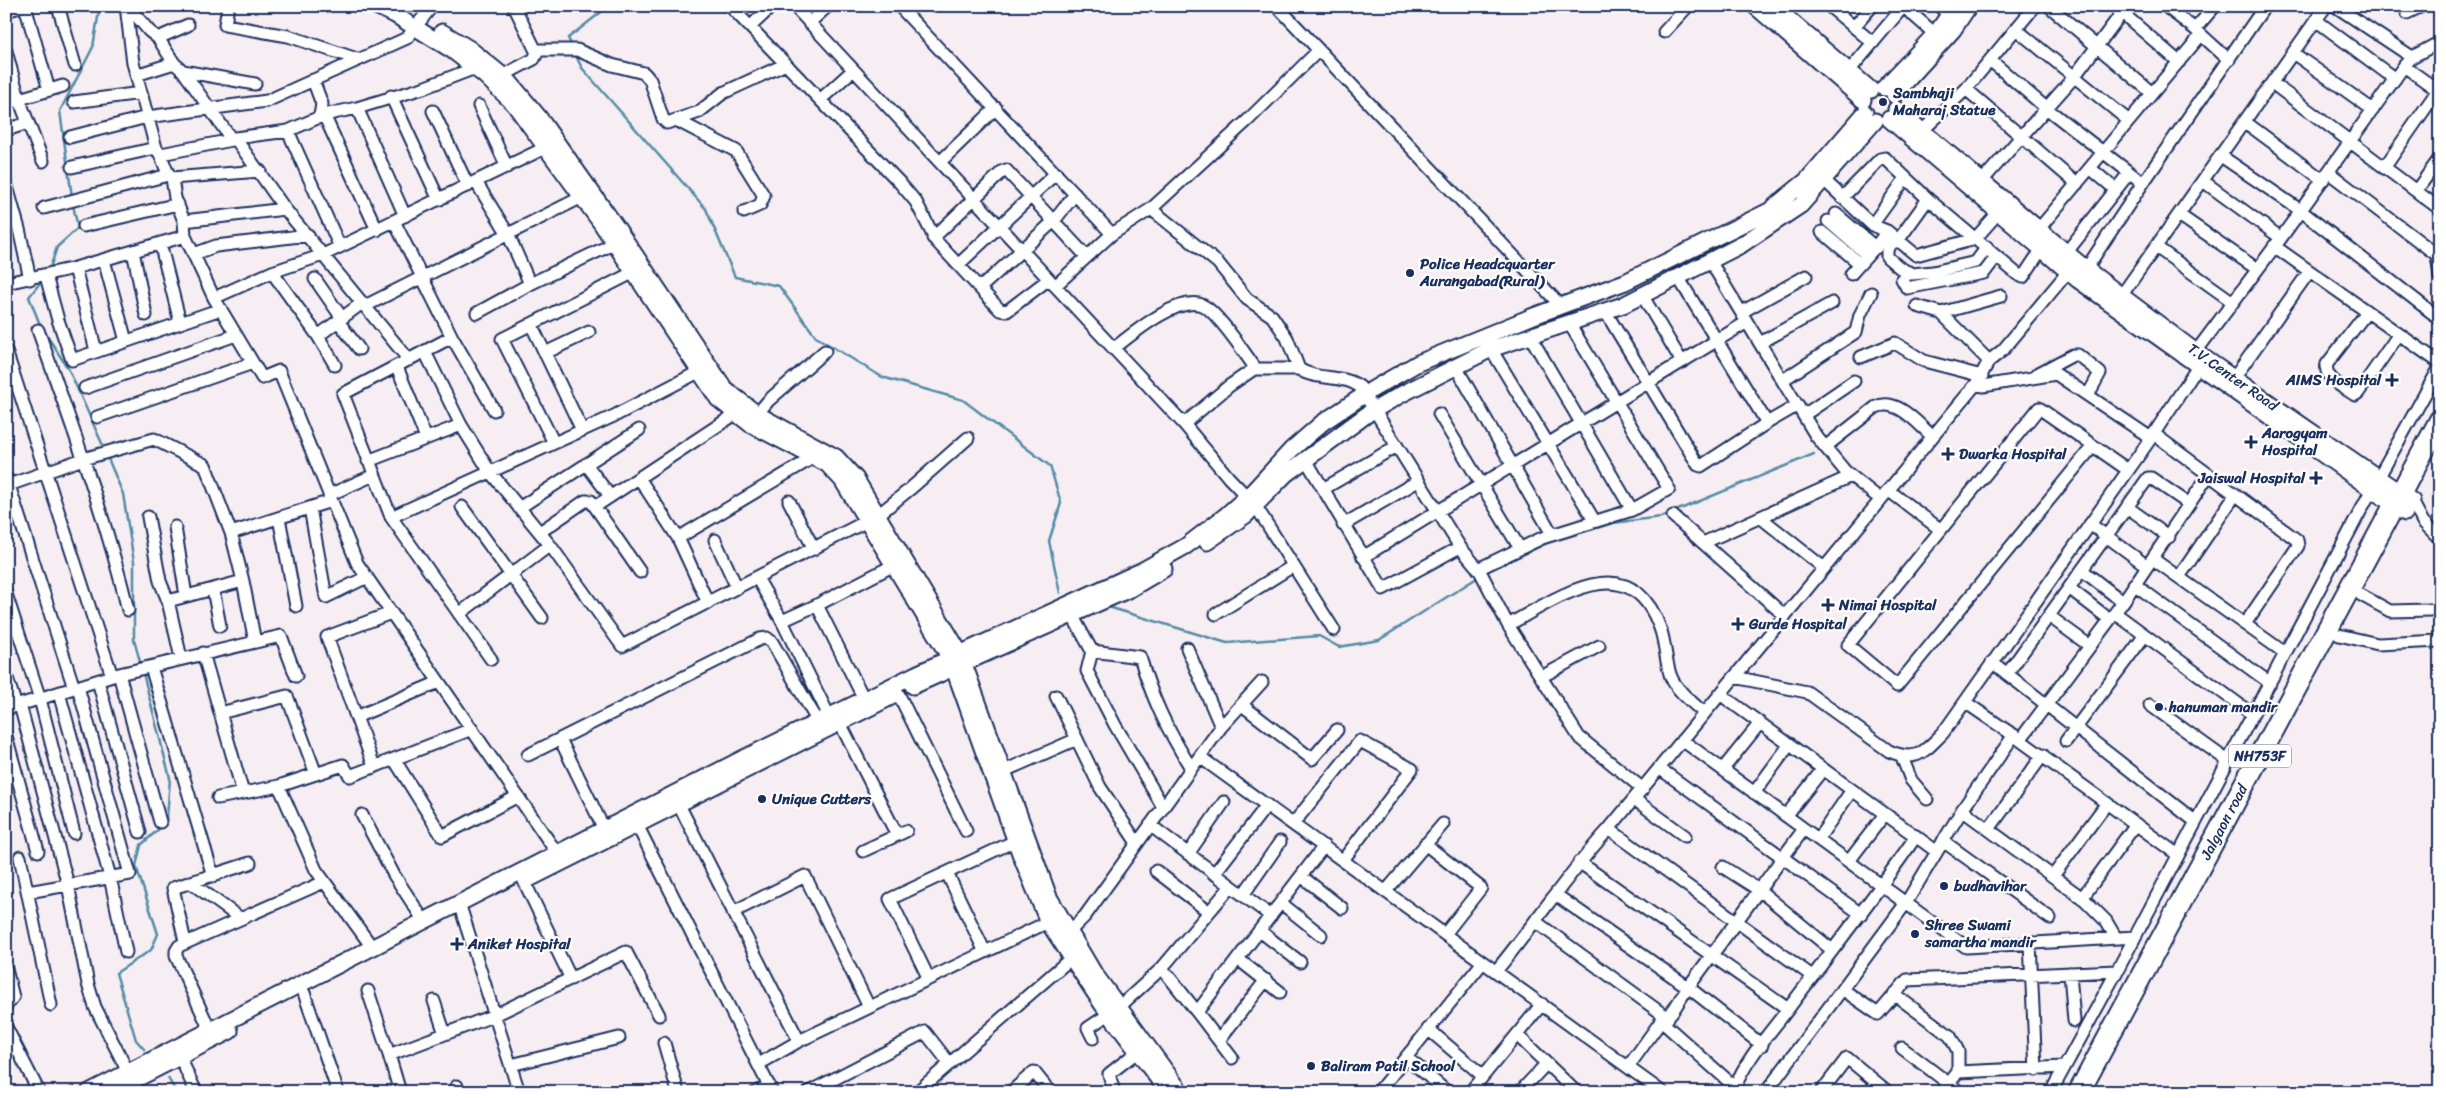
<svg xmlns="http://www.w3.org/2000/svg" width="2446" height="1098" font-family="Sriracha,sans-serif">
	<rect width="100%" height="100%" fill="#f7eef4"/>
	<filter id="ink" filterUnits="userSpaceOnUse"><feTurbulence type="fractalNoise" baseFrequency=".02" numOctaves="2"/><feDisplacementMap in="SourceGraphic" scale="10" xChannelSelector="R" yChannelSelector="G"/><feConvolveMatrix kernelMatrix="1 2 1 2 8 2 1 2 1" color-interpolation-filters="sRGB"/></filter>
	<g filter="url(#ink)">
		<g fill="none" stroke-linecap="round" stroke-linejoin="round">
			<path stroke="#538ba4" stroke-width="2.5" d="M572,46l-4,-8 41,-32
				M575,54l7,14 124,141 29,68 44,9 37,51 66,40 81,23 87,66 11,37 -12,38 11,52
				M72,197l-12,-86 33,-64 6,-36 -3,-5
				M49,271l8,-24 21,-19 -5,-23
				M41,327l-12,-30 14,-18
				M44,331l25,39 35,78
				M107,456l16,38 11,68v78l7,25
				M1484,573l63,-30 66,-20 48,-6 153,-63
				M1105,606l122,37 92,-7 20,11 40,-7 101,-64
				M143,673l27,105 -3,40 -6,9 -20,18 -5,21 22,68 -7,16 -35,23 20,67 8,9
				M168,1078l8,14"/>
			<g stroke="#1b2f5e" stroke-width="15">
				<path id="street" d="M25,6l24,84
					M58,6l17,59
					M126,6l7,57 23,85c8,9 8,23 16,30l3,20 9,23 1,15 29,62 48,80 17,-7 78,192 200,290
					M128,6l21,25 9,7 16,25 9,8 49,69 3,-2 50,71 124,151
					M228,6l-3,19 63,11 69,23
					M730,6l170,177 16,19 20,39 64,69 7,1 42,-32
					M794,6l390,418 45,54 26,27 79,125
					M899,6l213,228
					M1277,6l284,300
					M1829,6l44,37
					M1903,6l32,28
					M1939,6l10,9
					M2049,6l103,87
					M2114,6l65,56
					M2165,6l30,23 34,31
					M2335,6l77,51
					M2407,6v7l15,-7
					M6,11l17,-5
					M2317,21l78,58
					M809,23l19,-17
					M750,27l22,-21
					M1854,27l18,-21
					M2195,29l20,-23
					M2017,30l112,91
					M1664,32l24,-26
					M158,38l30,-13
					M536,50h41l35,15 32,8 6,7 13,39 4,4 32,-11 24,-19 63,-29
					M6,51l13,48 24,62
					M2293,53l80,57
					M1990,60l56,48 97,75
					M2404,66l36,26
					M183,71l72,13
					M1849,71l54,-64
					M136,75l38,-12
					M502,76l32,-17 3,-6 -23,-47
					M313,80l9,24 -2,12 4,-1 53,115
					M2272,83l168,126
					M1966,89l111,95
					M391,96l48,104
					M820,100l33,-30
					M74,102l67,-9
					M6,103l57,-17
					M479,106l28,61
					M433,111l35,75
					M676,120l60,31 28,45 -4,9 -16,7
					M2245,122l78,58
					M6,130l22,-7
					M1923,130l43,-41 69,-83
					M288,131l36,-16 33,-7
					M70,137l77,-20 120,-16 140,-63 25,-32
					M235,138l53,-7 52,116
					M161,154l71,-14
					M2221,156l79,54 140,109
					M940,162l56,-54
					M72,167l84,-19
					M2090,168l25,21
					M2384,168l54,-78
					M2328,172l109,83 3,22
					M172,178l88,-7
					M1823,179l49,46 15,6 29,24 59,-16 23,-26
					M1982,181l92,-104 53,-71
					M2203,181l78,57
					M476,182l32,52 22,50
					M6,183l13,46 11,50
					M2416,191l24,-33
					M1842,198l38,-39 5,-1 43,41 89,75 6,3 18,-27
					M44,208l124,-33
					M1151,209l67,54 29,36 25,17 15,22 12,31c17,12 45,5 61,18l100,160 20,24 28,54 71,112 64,52
					M1836,214l40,34
					M2179,215l78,54
					M405,216l-48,-108 66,-20 52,-20
					M184,221l101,-12
					M394,221l58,116 42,73
					M1828,221l39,34
					M1872,225l33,-46
					M84,226l94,-22
					M2038,230l163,-195
					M1822,232l38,32
					M933,238l70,-67 3,-1 81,87
					M1896,239l-9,10v8l13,11 12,6 21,-2 43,-10 11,-15
					M1897,242l31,-43
					M160,243l20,79
					M2274,246l166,117
					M2156,247l77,55
					M133,251l13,64
					M2066,253l63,-80
					M194,254l22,-8 92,-11
					M104,260l22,81
					M1710,261l106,175 29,35 35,28
					M958,265l98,-92
					M75,268l21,83
					M272,272l46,64 44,-33
					M1909,272l-7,7 5,9 77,-15 12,-16
					M1851,274c12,-14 26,-27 36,-43
					M2082,275l61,-92 122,-177
					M46,276l12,44 14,40 149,-51
					M1678,277l89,146 31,-18
					M315,279l27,39
					M6,283l69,-15 110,-32
					M1055,286l57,-52 39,-25 97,-89 71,-70
					M980,288l74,-67 21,-27
					M1642,295l40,67
					M2121,296l205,-290
					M214,298l58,-26 51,-17 228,-110
					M365,306l217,-109
					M1917,306l24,7 60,-17
					M1605,311l93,154 3,1 66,-43
					M1742,312l64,-36
					M2367,312l-40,52c-4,15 18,24 28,31l3,-2 41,-59
					M477,313l53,-29 85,-41
					M1941,313l48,48
					M338,321l21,28
					M531,324l51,106
					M38,330c33,93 67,185 90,280
					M318,336l17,29
					M1530,336l102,174 37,-21 -100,-166
					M452,337l-109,57 48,123 100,142
					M1760,343l72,-40
					M1113,349c18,-14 67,-56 91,-43 15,8 41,48 52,63
					M1491,349l103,171
					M6,351l106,325
					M425,352l36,73 29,47 60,73 72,101 245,-125
					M545,353l44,-21
					M1861,357l34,-14 29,18 58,15
					M2192,357l89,-119 123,-172 8,-9 28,-15
					M397,367l29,71
					M1456,367l96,167
					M2037,374l36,-19h5l22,18 -12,22
					M2234,378l75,-106
					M1783,380l73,-48 4,-17 11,-22
					M1976,384l7,2 73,-12 95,64
					M85,388l151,-53
					M757,414l12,-14 56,-49
					M1439,414l80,133
					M1804,415l50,-34
					M97,417l156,-54
					M1184,424l45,-38 25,-17h45
					M2154,434l143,106 1,6 -53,78
					M554,443l-52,-104 138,-70
					M2093,446l-196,240 -49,-41 191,-237 89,62
					M1825,447l51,-40c21,-10 42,17 56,29
					M1306,460l77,129 77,-42
					M368,461l93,-36
					M586,464l24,32
					M639,478l39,60 136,-81
					M7,479l67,209
					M6,486l77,-27 71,-20 51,26 26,68 12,48 12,61
					M1323,489l74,-43
					M1888,490l53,40
					M329,495l45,-20
					M789,501l25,48
					M2412,501l11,21 17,17
					M596,506l141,-93
					M462,507l80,111
					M2127,507l42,30
					M310,508l16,89 41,-20
					M519,508l120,-78
					M878,515l32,-26 58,-51
					M1673,516l30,27
					M148,517l12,64 8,20 13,57
					M391,517l225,-102 90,-47
					M1760,517l64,51
					M279,518l17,88
					M2090,524l57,42
					M1343,525l75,-44
					M175,527l11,69
					M540,532l45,-31h6l49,71
					M231,533l100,-32
					M678,538l30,65
					M715,540l22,48
					M1363,557l384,-235
					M2153,559l132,94
					M1478,569l64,-31 90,-28
					M2082,570l41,32
					M2179,577l56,-82
					M757,578l25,43 35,-16
					M2134,584l136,99
					M2069,588l40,31
					M213,589l7,37
					M6,594l34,105 34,134
					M2361,595l29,16 40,-1
					M168,601l75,-20
					M2115,613l137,101
					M459,614l91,-69
					M1216,614l77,-48
					M1072,615l20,36
					M1785,616l-82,-73 148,-67
					M2049,616l41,30
					M782,621l47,95
					M1508,625c51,-28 122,-80 152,3 6,16 5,33 11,49 6,14 22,26 33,36
					M2339,635l39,9 62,-3
					M1187,648l34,79
					M203,653l40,140
					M1992,662l204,160
					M151,667l62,209
					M119,674l41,148
					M2007,674l141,-196h3l38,26
					M6,675l10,31
					M1541,677l58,-31
					M1734,677l73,15 82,59c28,12 35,1 54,-18l208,-295 52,-79
					M98,681l42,151
					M59,693l51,184 16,75
					M898,693l68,138
					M1720,694l216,157
					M1056,696l44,91 37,56
					M864,699l-47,-94 77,-40
					M1965,702l54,37
					M20,705l48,180 20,99 7,23 33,65 7,20
					M1242,705l70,54 25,-29
					M2150,705l78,56
					M6,709l113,-35 162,-38 15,40
					M220,713l67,-17 29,78
					M356,717l83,-35
					M840,723l57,112
					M6,736l32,115
					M560,739l44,90
					M1682,740l284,207 169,-10
					M2066,741l79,-106
					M528,755l232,-116 7,-1 5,4 46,80
					M1200,757l462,335
					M1902,757l9,23 16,19
					M394,759l48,77 76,-40
					M374,766l-47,-129 64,-24
					M1659,768l202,146
					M1723,769l37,-46
					M1004,771l73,-32
					M279,786l37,84 56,77
					M1754,793l36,-49
					M675,797l124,244
					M218,798l61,-12 64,-21 7,11 122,-47
					M1634,799l51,37
					M1163,807l-48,-82 -28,-54 5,-20 48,6c13,44 27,72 51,111
					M1962,810l123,90 21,21 10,17
					M362,815l32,60 30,46
					M1786,816l37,-47
					M634,819l138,273
					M1293,824l67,-83 52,28 -69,91
					M1150,825l121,91
					M1609,829l203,147
					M1989,829l54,-74
					M1818,839l34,-49
					M1943,841l107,77
					M1425,844l56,44 -36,46
					M863,851l43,-20
					M1188,854l36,-52
					M2178,855l-158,-115 103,-138 85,-126
					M20,857l31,148
					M1849,861l36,-47
					M1579,862l209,147
					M1723,867l36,23 73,60
					M1156,871l53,41
					M947,873l38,79
					M1214,874l53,-69
					M1301,876l41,32
					M2053,876l54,-73
					M524,881l47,98
					M190,882l50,36
					M1386,891l57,-67
					M28,892l102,-18 -52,-187
					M1243,895l37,-53
					M1556,895l132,92 74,58
					M2082,898l54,-74
					M459,903l60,189
					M1281,903l40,32
					M733,912l72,-36 64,131
					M1536,922l132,96
					M1260,931l40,31
					M1064,937l21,-21 136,-189 41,-45
					M185,942l-12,-54 77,-25
					M2030,943l6,127
					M1238,959l42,33
					M1162,968l35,44 127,-166
					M6,969l7,28 -7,9
					M1496,971c39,-47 72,-98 113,-142l367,-445 13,-23 14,-11 69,-83
					M2070,973l4,48
					M929,979l-39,-80 125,-58
					M1842,989l36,25 29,-34 210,-9
					M368,991l21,64 106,-40 131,-63 33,63
					M304,993l34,99
					M1894,994l56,42 8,15v21
					M434,1001l11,33
					M1118,1008l44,-40 69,-82
					M1197,1012l35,46
					M1661,1021l74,66c12,-30 37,-56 56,-82 42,-56 86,-111 125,-169
					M6,1027l33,65
					M1428,1029l55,47
					M210,1030l-34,-74v-5l3,-5 145,-64
					M1518,1036l58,56
					M1093,1038l-5,-10 21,-14
					M1219,1040l47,-60
					M664,1043l14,49
					M1902,1048l58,44
					M389,1055l11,37
					M180,1057l16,35
					M1406,1057l41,35
					M759,1064l40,-23 249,-119
					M511,1065l108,-27
					M1628,1067l33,-46c13,-6 19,-24 28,-35 39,-52 76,-105 115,-157
					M457,1086l2,6
					M756,1092l13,-7
					M809,1092l116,-60 25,32
					M917,1092l160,-139
					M1011,1092l23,-20 16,20
					M1114,1092l-5,-18 28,-22
					M1378,1092l105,-130
					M1470,1092l72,-88
					M1520,1092l26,-28
					M1766,1092l140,-189 56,-93 52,-75
					M1821,1092l26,-34 41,34
					M1942,1092l16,-20 106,-5
					M2051,1092l66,-121 255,-482 68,-122"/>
			</g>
			<g stroke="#1b2f5e" stroke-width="19">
				<path id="secondary" d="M376,6l19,9 58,36 31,24 30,29 87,119 117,176 32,25 77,40 15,16 108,178 71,198 27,66 54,82 66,88
					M1755,6l108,94
					M1773,6l98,84
					M442,32l28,17 38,31 30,36 79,112 108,161 32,25 79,43 20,22 104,174 89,244 45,76 87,119
					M1884,88l53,-56 18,-26
					M1894,95l59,-65 16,-24
					M1896,109l190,160 114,86 212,146
					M1889,119l189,161 327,233
					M1207,542l39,-27 40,-41 83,-61 33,-19 89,-45 132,-44 118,-60 60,-40 74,-84
					M913,686l217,-97 34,-20
					M527,880l366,-184
					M113,1091l117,-60
					M89,1092l655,-334 172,-84 225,-103 45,-25 39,-30 28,-25 38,-41 31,-27 51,-34 45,-26 113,-46 94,-35 144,-71 38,-31 58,-67"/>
			</g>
			<g stroke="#1b2f5e" stroke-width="24">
				<path id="highway" d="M2079,1092l361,-672"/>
			</g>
			<use href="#street" stroke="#fff" stroke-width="11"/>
			<use href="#secondary" stroke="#fff" stroke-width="15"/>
			<use href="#highway" stroke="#fff" stroke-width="20"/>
		</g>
	</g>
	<g fill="#1b2f5e" stroke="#fff" stroke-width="2">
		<circle cx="1883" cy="102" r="5"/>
		<circle cx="1410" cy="273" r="5"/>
		<path d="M2389.5 372.5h5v5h5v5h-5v5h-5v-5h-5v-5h5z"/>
		<path d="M2248.5 434.5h5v5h5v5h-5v5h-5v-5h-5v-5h5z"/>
		<path d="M1945.5 446.5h5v5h5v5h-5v5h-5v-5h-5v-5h5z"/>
		<path d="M2313.5 470.5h5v5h5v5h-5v5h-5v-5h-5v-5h5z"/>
		<path d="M1825.5 597.5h5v5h5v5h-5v5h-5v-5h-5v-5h5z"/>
		<path d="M1735.5 616.5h5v5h5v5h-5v5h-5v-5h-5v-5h5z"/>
		<circle cx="2159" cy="707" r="5"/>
		<circle cx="762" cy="799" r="5"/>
		<circle cx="1944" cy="886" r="5"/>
		<circle cx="1915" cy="934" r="5"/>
		<path d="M454.5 936.5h5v5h5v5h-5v5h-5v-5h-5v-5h5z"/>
		<circle cx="1311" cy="1066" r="5"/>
	</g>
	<g text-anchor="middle" stroke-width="4.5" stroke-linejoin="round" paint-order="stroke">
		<rect fill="#fff" stroke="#5f6d8e" stroke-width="1" x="2229" y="744.5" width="62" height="23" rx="4"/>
		<g font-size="14" font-weight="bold" fill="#1b2f5e">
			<text x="2260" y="761">NH753F</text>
		</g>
		<g font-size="15" font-weight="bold" fill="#1b2f5e" stroke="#fff" text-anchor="start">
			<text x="1893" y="98">Sambhaji<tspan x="1893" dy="17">Maharaj Statue</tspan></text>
			<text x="1420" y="269">Police Headcquarter<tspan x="1420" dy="17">Aurangabad(Rural)</tspan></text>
			<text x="2381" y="385" text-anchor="end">AIMS Hospital</text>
			<text x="2262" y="438">Aarogyam<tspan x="2262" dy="17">Hospital</tspan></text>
			<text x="1959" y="459">Dwarka Hospital</text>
			<text x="2305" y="483" text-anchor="end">Jaiswal Hospital</text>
			<text x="1839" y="610">Nimai Hospital</text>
			<text x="1749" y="629">Gurde Hospital</text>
			<text x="2169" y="712">hanuman mandir</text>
			<text x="772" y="804">Unique Cutters</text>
			<text x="1954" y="891">budhavihar</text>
			<text x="1925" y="930">Shree Swami<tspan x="1925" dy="17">samartha mandir</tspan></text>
			<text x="468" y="949">Aniket Hospital</text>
			<text x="1321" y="1071">Baliram Patil School</text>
		</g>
		<g font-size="15" fill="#1b2f5e" stroke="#fff">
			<text transform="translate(2233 377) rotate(35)" y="5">T.V.Center Road</text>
			<text transform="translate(2224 822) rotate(-62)" y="5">Jalgaon road</text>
		</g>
	</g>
	<rect width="2446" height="1098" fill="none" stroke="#fff" stroke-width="25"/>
	<rect x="12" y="12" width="2421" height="1073" fill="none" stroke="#1b2f5e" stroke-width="2" filter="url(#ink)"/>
</svg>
